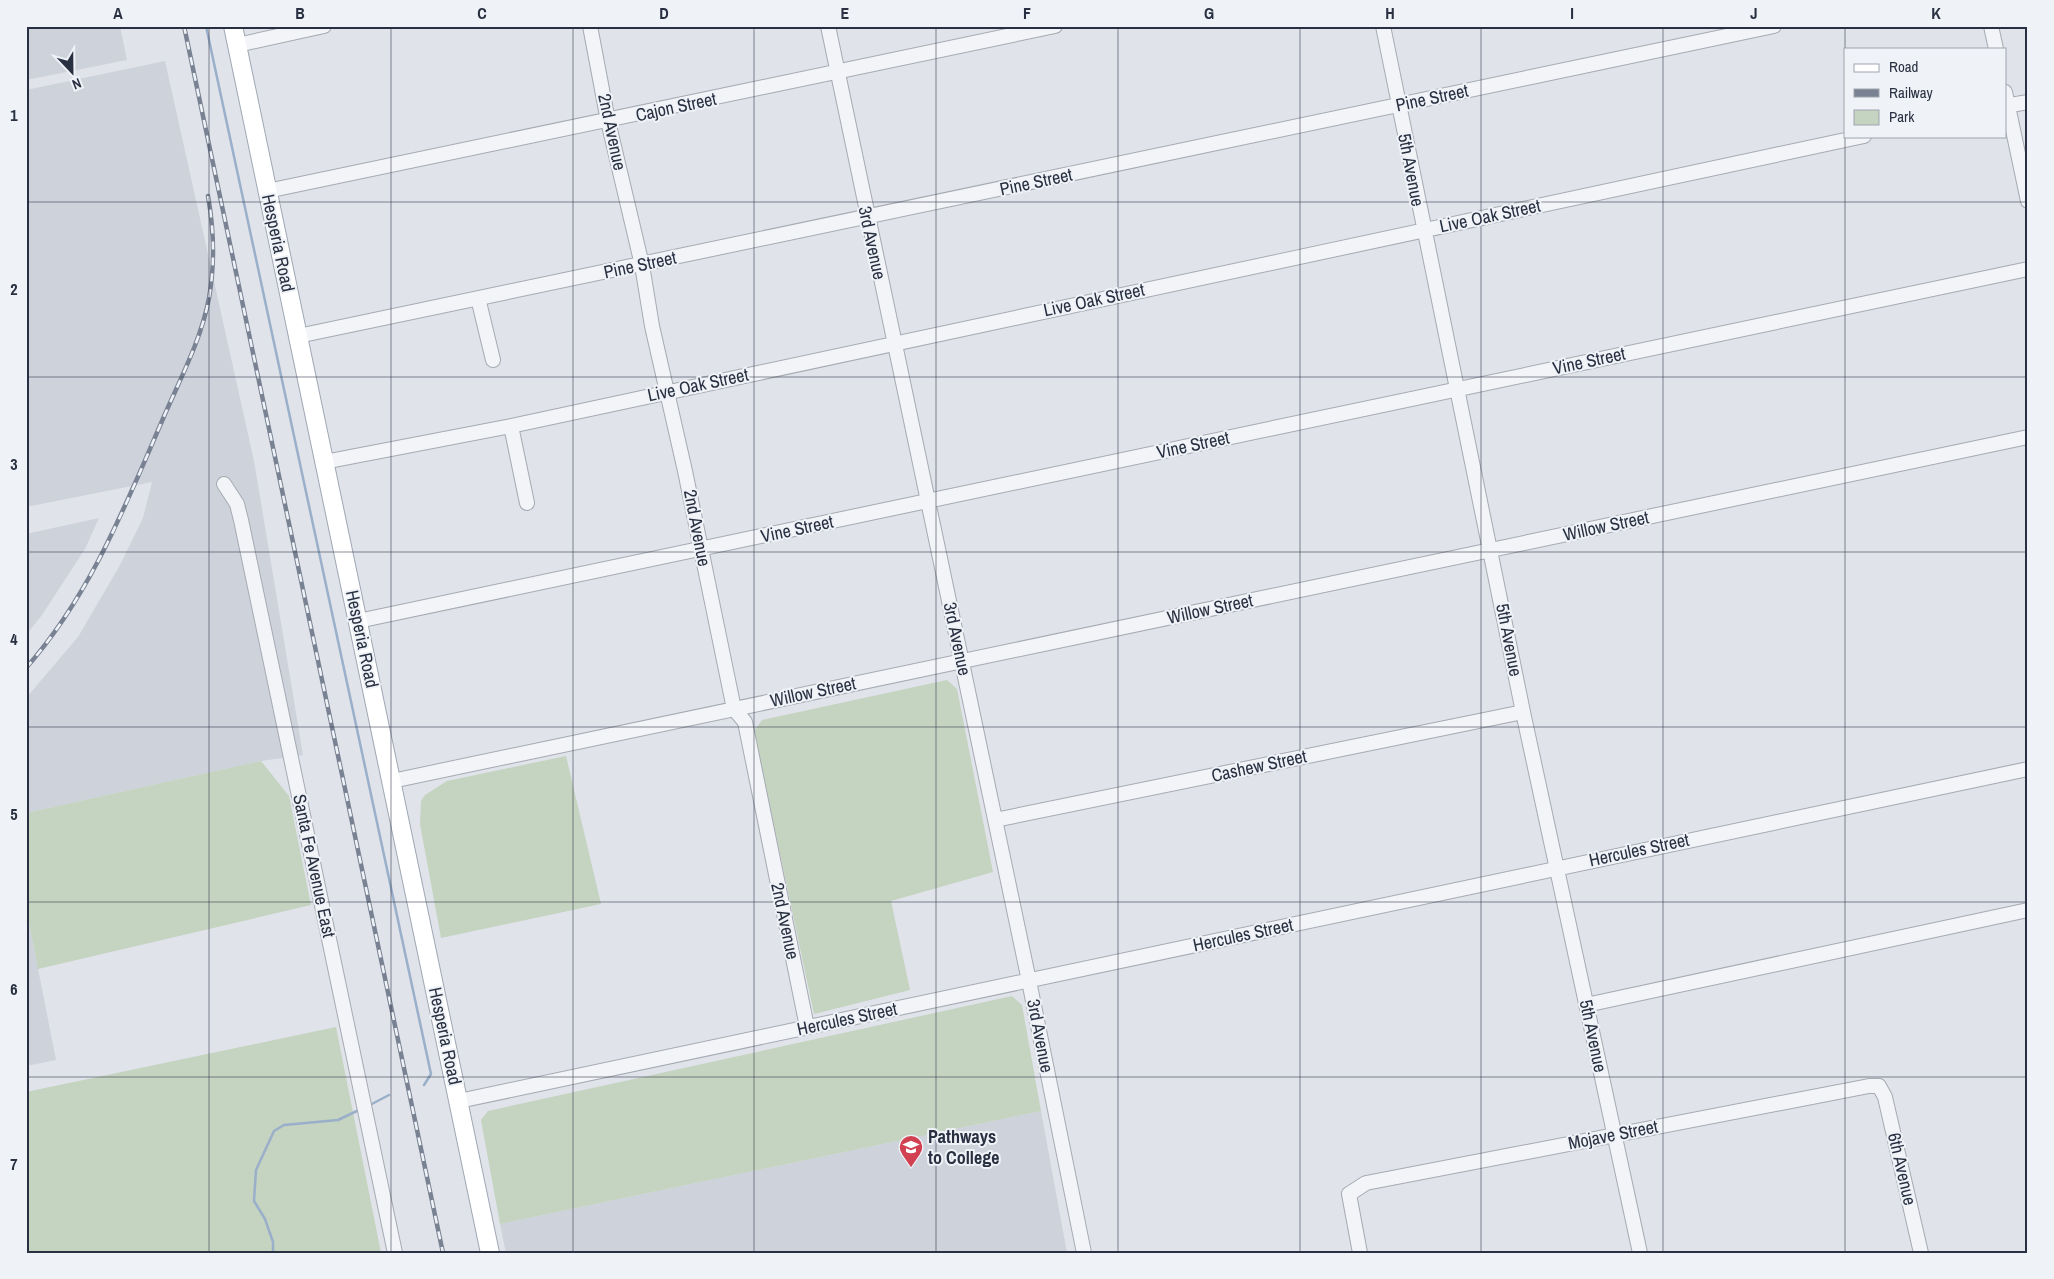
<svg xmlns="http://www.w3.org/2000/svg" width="2054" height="1279" font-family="'Archivo Narrow',sans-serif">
	<rect width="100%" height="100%" fill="#e0e3e9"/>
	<path fill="#ced2db" d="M26,26h94l7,34 -101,20z
		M165,61l89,400 49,294 -42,6 -235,52v-115l52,-61 42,-72 23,-47 9,-36 -126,25v-417z
		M99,518l-14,31 -43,66 -16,20v-101z
		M26,908l30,152 -30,6z
		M1041,1111l26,142h-561l-6,-29z"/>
	<path fill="#c5d3c1" d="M947,680l10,9 36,183 -102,29 19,89 -96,24 -60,-283 8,-11z
		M566,756l35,148 -160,34 -21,-114 1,-23 4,-6 22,-14z
		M261,761l28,35 22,109 -273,64 -12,-61v-95z
		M1012,996l10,9 19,106 -541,113 -19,-104 7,-9z
		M336,1027l45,226h-355v-161z"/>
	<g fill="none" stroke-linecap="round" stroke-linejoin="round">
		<path stroke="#9aafca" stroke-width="2.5" d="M206,26l225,1048 -7,11
			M368,1106l21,-11
			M273,1253v-11l-8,-23 -11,-18 2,-31 18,-39 10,-6 54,-5 23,-11"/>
		<g stroke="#a5aab3" stroke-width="16">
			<path id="minor" d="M590,26l18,95 34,144 10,61 33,145 49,238 11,13 62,305
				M828,26l201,955 55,272
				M1383,26l140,686 117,541
				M1991,26l5,23
				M237,45l87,-19
				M2005,92l23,109
				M2005,106l23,-4
				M267,191l788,-165
				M478,298l15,62
				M298,336l1476,-310
				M511,426l16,77
				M324,462l187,-36 1353,-290
				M224,484l13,20 4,16 154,733
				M358,621l1670,-352
				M392,781l1636,-344
				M995,820l528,-108
				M1586,1005l442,-95
				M459,1101l1569,-332
				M1360,1253l-11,-59 17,-11 503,-97h10l6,11 36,156"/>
		</g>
		<g stroke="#9fa7b5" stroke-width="20">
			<path id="major" d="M233,26l257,1227"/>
		</g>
		<use href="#minor" stroke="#f3f4f7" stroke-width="14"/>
		<use href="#major" stroke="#fff" stroke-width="18"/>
		<g stroke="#798293" stroke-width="4.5">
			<path id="rail" d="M184,26l259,1227
				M26,668c64,-73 98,-159 136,-247 17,-40 39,-80 47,-123 6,-34 5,-68 -1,-102"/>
		</g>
		<use href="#rail" stroke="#eff2f7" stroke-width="2.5" stroke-dasharray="8" stroke-linecap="butt"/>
	</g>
	<path fill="none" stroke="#283041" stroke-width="1" stroke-opacity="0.55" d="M209,26v1227M391,26v1227M573,26v1227M754,26v1227M936,26v1227M1118,26v1227M1300,26v1227M1481,26v1227M1663,26v1227M1845,26v1227M26,202h2002M26,377h2002M26,552h2002M26,727h2002M26,902h2002M26,1077h2002"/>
	<defs>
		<g id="school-pin" transform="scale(1.25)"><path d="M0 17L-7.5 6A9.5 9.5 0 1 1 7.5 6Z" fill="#d24151" stroke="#eff2f7"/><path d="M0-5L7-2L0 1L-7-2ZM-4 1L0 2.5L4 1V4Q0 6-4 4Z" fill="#fff"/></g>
	</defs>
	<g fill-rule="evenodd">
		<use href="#school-pin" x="911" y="1147"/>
	</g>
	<g text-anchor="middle" stroke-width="4" stroke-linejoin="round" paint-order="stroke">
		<g font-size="18" fill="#283041" stroke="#eff2f7">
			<text transform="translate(1432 98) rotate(-12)" y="6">Pine Street</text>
			<text transform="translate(676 107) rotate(-12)" y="6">Cajon Street</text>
			<text transform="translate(612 132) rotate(78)" y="6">2nd Avenue</text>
			<text transform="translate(1411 170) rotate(79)" y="6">5th Avenue</text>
			<text transform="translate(1036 182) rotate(-12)" y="6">Pine Street</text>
			<text transform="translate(1490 216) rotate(-12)" y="6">Live Oak Street</text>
			<text transform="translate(278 243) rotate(78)" y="6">Hesperia Road</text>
			<text transform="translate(872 243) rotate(78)" y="6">3rd Avenue</text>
			<text transform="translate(640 265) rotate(-12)" y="6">Pine Street</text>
			<text transform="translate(1094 300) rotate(-12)" y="6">Live Oak Street</text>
			<text transform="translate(1589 361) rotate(-12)" y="6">Vine Street</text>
			<text transform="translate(698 385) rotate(-12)" y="6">Live Oak Street</text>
			<text transform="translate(1193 445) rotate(-12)" y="6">Vine Street</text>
			<text transform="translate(1606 526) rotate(-12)" y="6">Willow Street</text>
			<text transform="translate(697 528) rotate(79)" y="6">2nd Avenue</text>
			<text transform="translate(797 529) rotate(-12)" y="6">Vine Street</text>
			<text transform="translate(1210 609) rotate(-12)" y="6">Willow Street</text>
			<text transform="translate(362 639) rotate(78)" y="6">Hesperia Road</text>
			<text transform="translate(957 639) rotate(78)" y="6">3rd Avenue</text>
			<text transform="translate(1509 640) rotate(79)" y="6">5th Avenue</text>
			<text transform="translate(813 692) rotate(-12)" y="6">Willow Street</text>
			<text transform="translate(1259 766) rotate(-12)" y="6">Cashew Street</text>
			<text transform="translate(1639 850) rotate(-12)" y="6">Hercules Street</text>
			<text transform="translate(314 866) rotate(78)" y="6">Santa Fe Avenue East</text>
			<text transform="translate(785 921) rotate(78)" y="6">2nd Avenue</text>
			<text transform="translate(1243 935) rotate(-12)" y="6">Hercules Street</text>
			<text transform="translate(847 1019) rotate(-12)" y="6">Hercules Street</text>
			<text transform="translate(445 1036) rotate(78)" y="6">Hesperia Road</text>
			<text transform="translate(1040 1036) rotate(79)" y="6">3rd Avenue</text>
			<text transform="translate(1593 1036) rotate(78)" y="6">5th Avenue</text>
			<text transform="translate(1613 1135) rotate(-11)" y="6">Mojave Street</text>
			<text transform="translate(1902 1169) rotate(77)" y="6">6th Avenue</text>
		</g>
		<g font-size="18" font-weight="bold" fill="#283041" stroke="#eff2f7" text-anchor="start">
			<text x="928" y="1143">Pathways<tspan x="928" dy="21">to College</tspan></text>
		</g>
	</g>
	<rect width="2054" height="1279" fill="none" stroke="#eff2f7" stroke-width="55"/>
	<rect x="1844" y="48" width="162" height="90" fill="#eff2f7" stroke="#9fa4ae"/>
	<rect x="1854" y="64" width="25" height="8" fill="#ffffff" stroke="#9fa4ae"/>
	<text x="1889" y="72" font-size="15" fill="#283041">Road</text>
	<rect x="1854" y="89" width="25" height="8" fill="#798293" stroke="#9fa4ae"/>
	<text x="1889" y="98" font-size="15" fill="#283041">Railway</text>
	<rect x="1854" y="110" width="25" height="15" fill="#c5d3c1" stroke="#9fa4ae"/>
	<text x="1889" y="122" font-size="15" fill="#283041">Park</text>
	<g transform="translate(72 72) rotate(158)" stroke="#eff2f7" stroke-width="4" paint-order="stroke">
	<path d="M0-4L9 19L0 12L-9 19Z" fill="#283041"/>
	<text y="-8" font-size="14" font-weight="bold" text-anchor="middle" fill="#283041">N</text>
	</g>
	<rect x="28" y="28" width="1998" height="1224" fill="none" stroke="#283041" stroke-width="2"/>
	<g font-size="16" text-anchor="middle" font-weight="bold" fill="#283041">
		<text x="118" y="19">A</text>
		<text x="300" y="19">B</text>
		<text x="482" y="19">C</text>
		<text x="664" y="19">D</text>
		<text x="845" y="19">E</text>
		<text x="1027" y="19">F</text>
		<text x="1209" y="19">G</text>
		<text x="1390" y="19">H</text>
		<text x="1572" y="19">I</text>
		<text x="1754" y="19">J</text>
		<text x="1936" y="19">K</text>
		<text x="14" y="121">1</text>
		<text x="14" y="295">2</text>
		<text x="14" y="470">3</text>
		<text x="14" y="645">4</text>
		<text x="14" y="820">5</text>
		<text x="14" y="995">6</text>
		<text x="14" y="1170">7</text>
	</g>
</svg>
